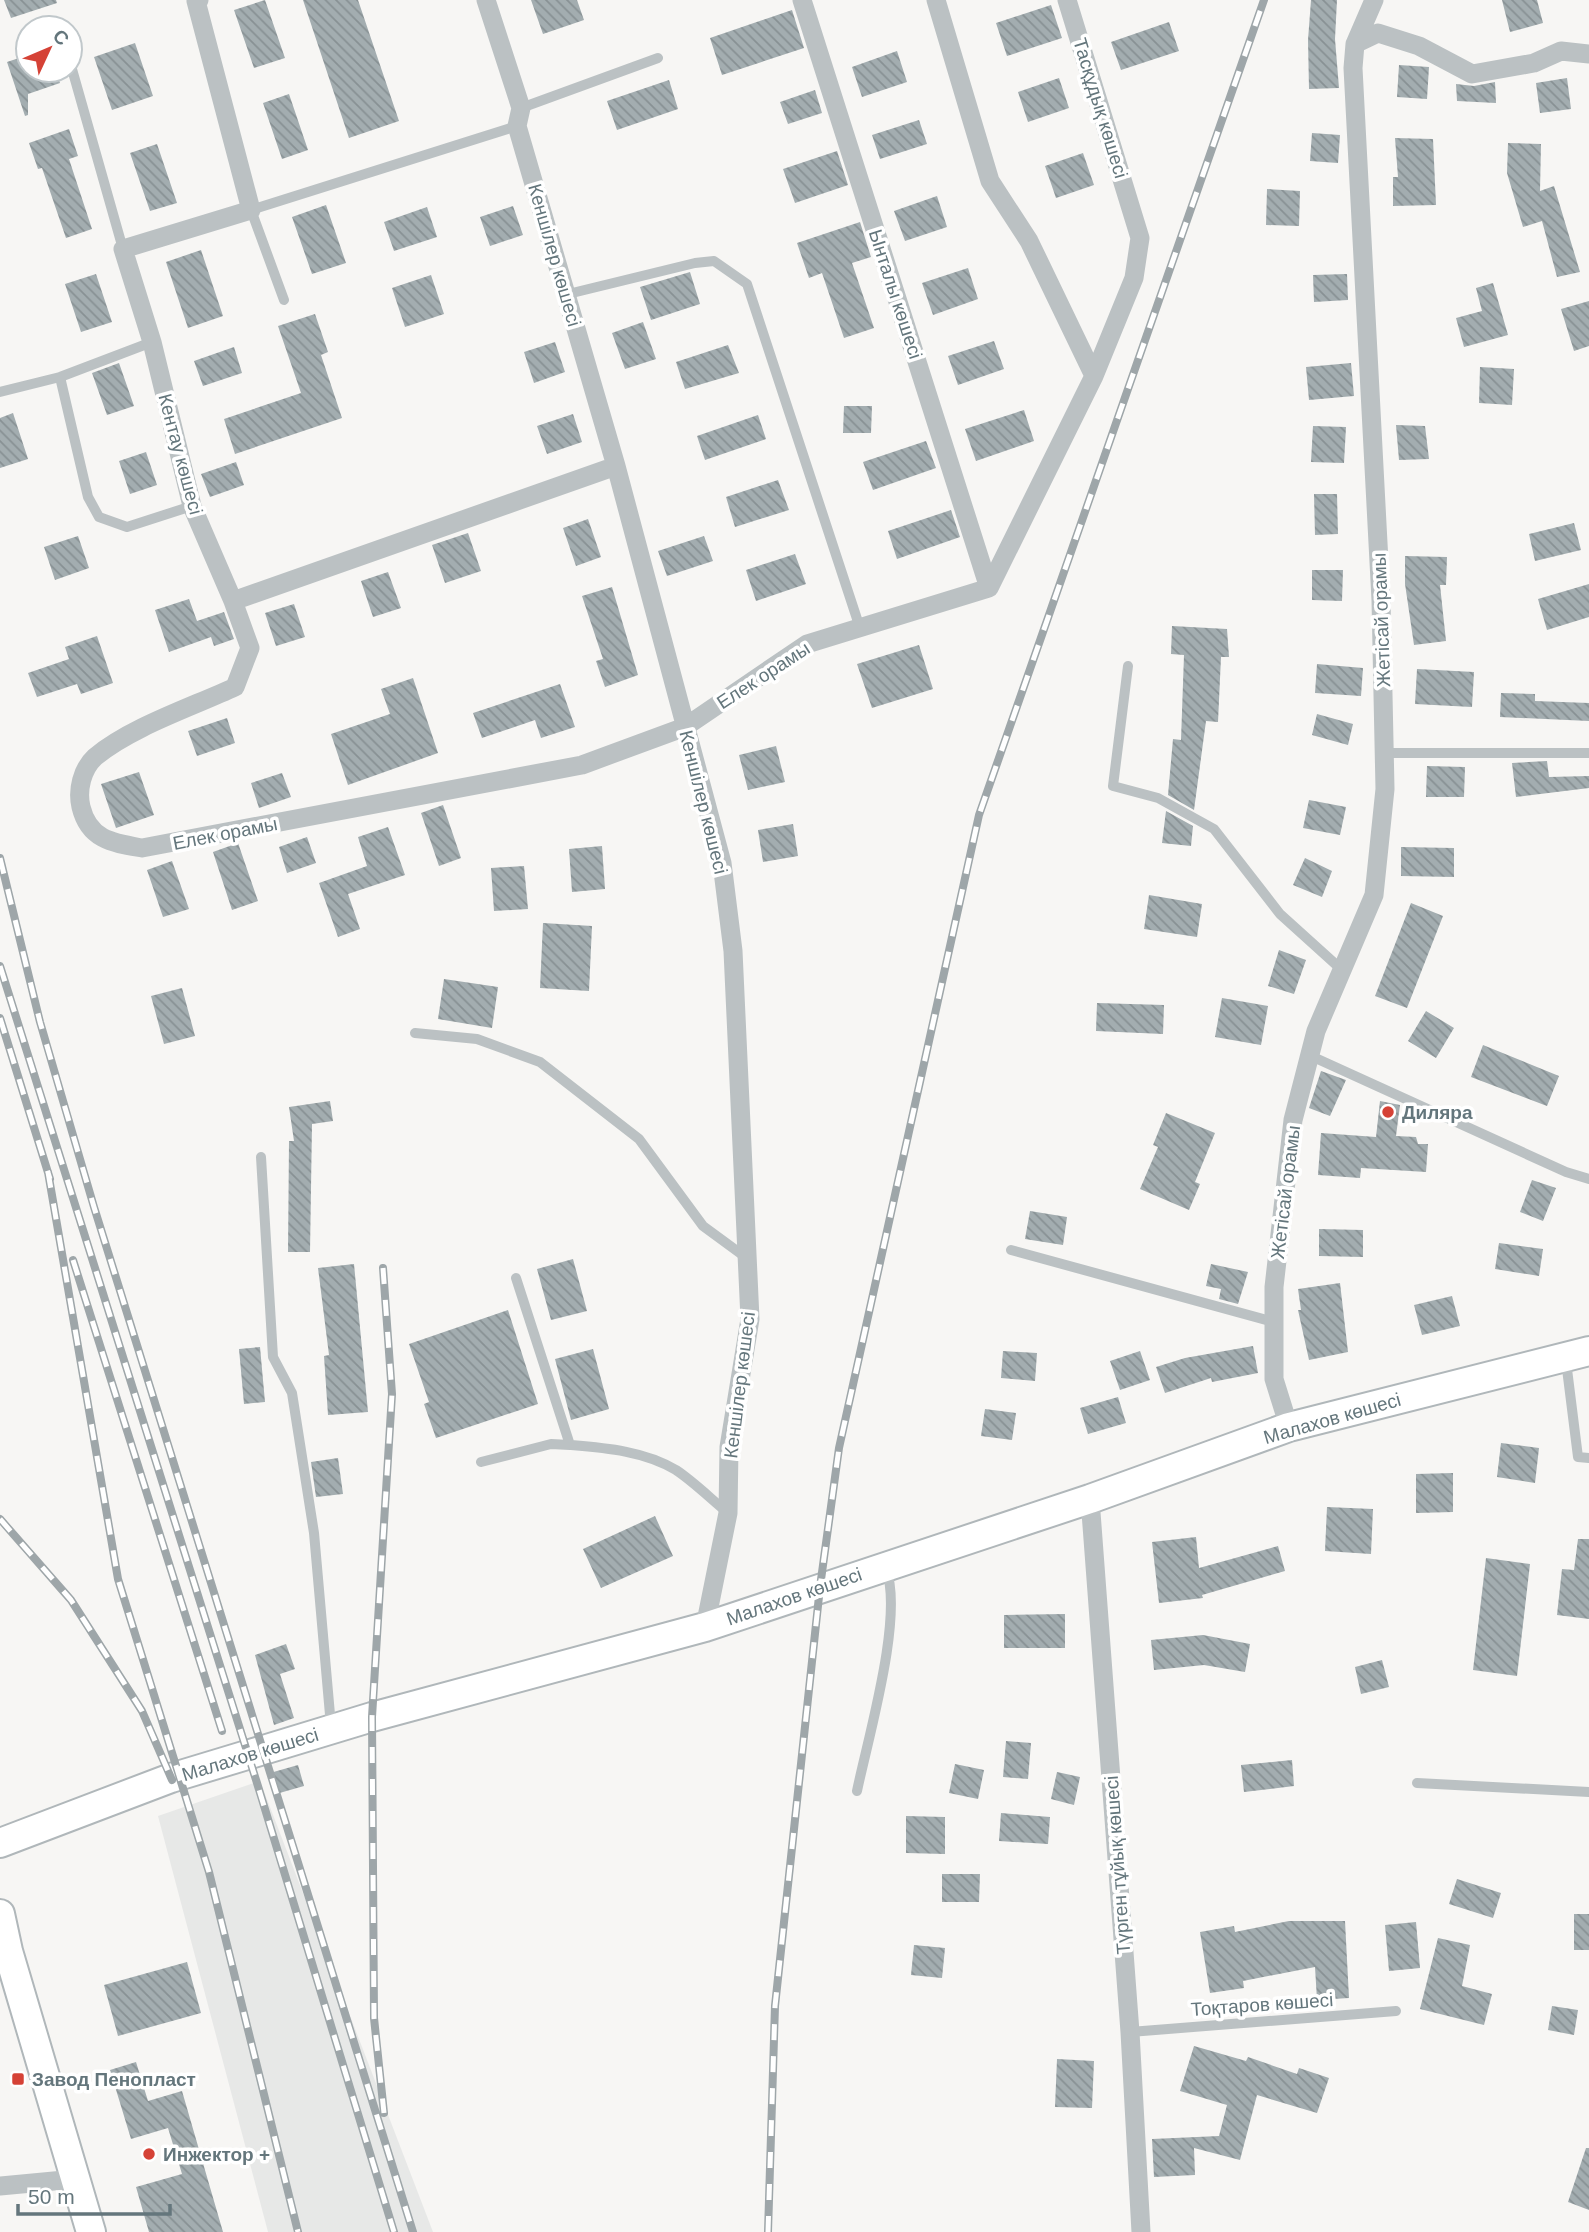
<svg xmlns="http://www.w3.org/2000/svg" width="1589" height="2232" font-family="Helvetica,sans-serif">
	<defs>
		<pattern id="building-back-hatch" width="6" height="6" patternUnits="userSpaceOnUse" patternTransform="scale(1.75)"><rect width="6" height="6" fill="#a3adb0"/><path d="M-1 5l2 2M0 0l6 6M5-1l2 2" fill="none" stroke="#889194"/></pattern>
	</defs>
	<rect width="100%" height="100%" fill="#f7f6f4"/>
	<path fill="#e7e8e7" d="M260,1781l173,451h-165l-110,-416z"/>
	<path fill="url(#building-back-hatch)" d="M4,0h52l1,3 -46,15z
		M265,0l20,58 -31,10 -20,-58z
		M303,0h55l41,121 -50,17z
		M531,0h46l7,20 -41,14z
		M1311,0h26l-2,39 4,49 -30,1 -1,-49z
		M1502,0h35l6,23 -33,9z
		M1051,5l11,33 -55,18 -11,-33z
		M792,10l12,38 -82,27 -12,-37z
		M1169,22l10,29 -58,19 -10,-28z
		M135,43l18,53 -41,14 -18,-53z
		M897,51l10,31 -45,15 -10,-30z
		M28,55v15h27l5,13 -32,11v21l-3,1 -18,-54z
		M1399,65l30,2 -2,32 -30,-2z
		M1059,78l10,30 -41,14 -10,-30z
		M1567,78l4,31 -31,4 -4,-30z
		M669,80l9,29 -61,21 -10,-29z
		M1495,82l1,21 -39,-2 -1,-17 18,2z
		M815,90l7,23 -34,11 -8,-22z
		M289,94l19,56 -26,9 -19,-56z
		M919,120l8,24 -47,15 -8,-24z
		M69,129l9,27 -9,3 23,70 -26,9 -24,-70 -4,1 -9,-26z
		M1312,133l28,2 -2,28 -28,-2z
		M1395,138l38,1 3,66 -43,1v-29h5z
		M1508,143l33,1 -1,47 14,-5 26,86 -23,5 -15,-56 -19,6 -16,-54z
		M157,144l20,59 -27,8 -20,-58z
		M837,151l11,34 -53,18 -12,-34z
		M1083,153l11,32 -38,13 -11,-32z
		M1267,189l33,2 -1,35 -33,-1z
		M937,196l10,31 -42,14 -11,-30z
		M326,205l20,58 -34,11 -20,-57z
		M513,206l10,29 -33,11 -10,-29z
		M427,207l10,30 -43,14 -10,-29z
		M860,222l11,35 -19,6 22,65 -30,10 -22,-65 -13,5 -12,-35z
		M201,250l22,66 -35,12 -22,-66z
		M968,268l10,31 -45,16 -11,-32z
		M690,272l10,32 -49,16 -11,-33z
		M96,274l16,48 -31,10 -16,-48z
		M1347,274l1,26 -34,2 -1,-27z
		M431,275l13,39 -39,13 -13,-39z
		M1493,283l15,52 -44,12 -8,-29 26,-7 -6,-23z
		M1589,301v45l-15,5 -13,-42z
		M315,314l13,38 -7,3 21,63 -107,36 -11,-35 77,-26 -23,-67z
		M643,322l13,37 -31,10 -13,-36z
		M994,341l10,28 -46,16 -10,-29z
		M555,342l10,30 -31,11 -10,-31z
		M728,345l11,28 -54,16 -9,-27z
		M234,347l8,26 -39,13 -9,-25z
		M119,363l15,43 -27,9 -15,-42z
		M1351,363l3,33 -45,4 -3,-33z
		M1480,367l34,2 -2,36 -33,-2z
		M844,406h28l-1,27h-28z
		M1024,410l10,31 -58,20 -11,-32z
		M13,413l15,46 -28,9v-50z
		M573,414l9,28 -35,12 -10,-28z
		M758,415l8,24 -61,21 -8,-24z
		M1396,425l29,1 4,33 -30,1z
		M1313,426l33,1 -2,36 -33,-1z
		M926,441l10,27 -63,22 -10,-28z
		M146,452l11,33 -27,9 -11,-33z
		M236,462l8,23 -34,12 -9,-23z
		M778,480l11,30 -54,17 -9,-30z
		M1314,494h23l1,40 -23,1z
		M951,510l9,27 -63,22 -9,-28z
		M588,519l13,38 -25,9 -13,-38z
		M1574,523l7,27 -46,11 -6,-27z
		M468,533l13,38 -36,12 -13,-38z
		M78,536l11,32 -34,12 -11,-33z
		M704,536l9,25 -46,15 -9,-25z
		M795,554l11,30 -50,17 -10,-31z
		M1405,556l42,1 -1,28h-6l6,56 -32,4 -9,-61z
		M1312,570h31l-1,31 -30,-1z
		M388,572l13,36 -28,9 -12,-36z
		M1589,584v33l-42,13 -9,-31z
		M612,587l26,88 -33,12 -9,-26 7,-2 -21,-63z
		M189,599l8,22 27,-9 10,27 -20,7 -3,-9 -42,15 -14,-42z
		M294,604l11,33 -29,9 -11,-33z
		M1172,626l55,3 2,28h-8l-3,65 -12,-1 -12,89 -26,-15 5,-56 8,1 3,-85 -13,-1z
		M97,636l16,47 -32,11 -4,-10 -40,13 -9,-24 41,-14 -4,-12z
		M919,645l14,44 -61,19 -15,-44z
		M1317,664l46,4 -2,28 -46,-3z
		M1417,669l57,3 -2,35 -57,-3z
		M413,678l25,75 -90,32 -17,-51 59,-20 -9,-25z
		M560,684l15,43 -34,11 -6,-18 -53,18 -9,-25z
		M1501,693l34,1v7l54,2v18l-89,-4z
		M1317,714l36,10 -5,21 -36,-10z
		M227,718l8,25 -38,13 -9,-25z
		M776,746l9,36 -37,8 -9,-35z
		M1547,761l2,16 40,-1v12l-73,9 -4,-34z
		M1427,766l38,1 -1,30h-38z
		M139,772l15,43 -38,13 -15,-44z
		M282,773l9,24 -32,11 -8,-25z
		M1309,800l37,7 -6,28 -37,-7z
		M443,805l18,53 -22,8 -18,-53z
		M1166,811l27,15 -2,20 -29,-3z
		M793,824l5,32 -35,6 -5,-32z
		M388,827l17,48 -57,19 12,35 -22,8 -19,-54 48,-17 -9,-29z
		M307,837l9,26 -29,10 -8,-26z
		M238,843l20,58 -26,9 -19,-58z
		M602,846l3,43 -33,3 -3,-43z
		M1401,847l53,1v29l-53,-1z
		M1305,858l27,13 -10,26 -29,-12z
		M172,861l17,48 -26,8 -16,-47z
		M524,866l4,43 -34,2 -3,-43z
		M1149,895l53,9 -5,33 -53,-8z
		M1411,903l32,13 -36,92 -32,-12z
		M543,923l49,3 -3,65 -49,-3z
		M1279,950l27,10 -12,34 -26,-8z
		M444,979l54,8 -6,41 -54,-9z
		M182,988l13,48 -31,8 -13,-48z
		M1222,998l46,8 -7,39 -46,-8z
		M1097,1003l67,2 -1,29 -67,-3z
		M1426,1011l28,17 -18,30 -28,-17z
		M1483,1045l76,31 -12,30 -76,-29z
		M1321,1071l25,9 -16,36 -21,-8z
		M330,1101l3,20 -21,3 -2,128h-22l1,-111h5l-5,-34z
		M1380,1101l20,4 -4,31 20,1 2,7h10l-2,28 -65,-4 -1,10 -42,-3 3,-42 55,4z
		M1166,1113l49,20 -20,49 5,2 -11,26 -49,-21 18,-42 -5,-2z
		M1532,1180l24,8 -13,33 -23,-9z
		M1030,1211l37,6 -4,28 -38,-6z
		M1319,1229l44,1v27l-44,-1z
		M1499,1243l44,6 -4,27 -44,-7z
		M573,1259l14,52 -36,9 -14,-51z
		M354,1264l14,148 -40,3 -4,-59 5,-1 -11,-87z
		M1211,1264l37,8 -10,32 -19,-5 2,-10 -15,-3z
		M1340,1283l8,69 -39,8 -11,-50h3l-3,-21z
		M1452,1296l8,30 -38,9 -8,-30z
		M508,1310l30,94 -102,34 -12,-34 5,-2 -20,-58z
		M1253,1346l5,27 -46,9 -1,-4 -46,15 -9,-26 29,-9z
		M260,1347l5,55 -21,2 -5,-55z
		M593,1349l16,60 -38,11 -16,-61z
		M1003,1351l34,2 -2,28 -34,-3z
		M1140,1351l10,29 -30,10 -10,-29z
		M1118,1397l8,26 -38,11 -8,-26z
		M985,1409l31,4 -4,27 -31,-4z
		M1501,1443l38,5 -4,35 -38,-6z
		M338,1458l5,36 -27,3 -5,-35z
		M1453,1473v39l-37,1v-39z
		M1327,1507l46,2 -2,45 -46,-3z
		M655,1516l18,40 -72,32 -18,-39z
		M1196,1537l3,31 79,-22 7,25 -83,24 1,3 -44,5 -7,-61z
		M1578,1539h11v80l-32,-4 5,-46 12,1z
		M1486,1558l44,6 -13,112 -44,-6z
		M1065,1614v34h-61v-33z
		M1203,1635l47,9 -5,28 -41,-7 -50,5 -3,-30z
		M286,1644l9,25 -15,5 14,44 -20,7 -19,-70z
		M1382,1660l7,27 -28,7 -6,-27z
		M1006,1741l25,2 -3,36 -25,-2z
		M1292,1760l2,26 -50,6 -3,-27z
		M955,1764l29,6 -6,29 -29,-6z
		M298,1765l6,21 -28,8 -6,-21z
		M1057,1772l23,5 -6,28 -23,-6z
		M1001,1813l49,4 -2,27 -49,-3z
		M906,1816l39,1v37l-39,-1z
		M942,1874h38l-1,28h-37z
		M1457,1879l44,14 -8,25 -44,-14z
		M1574,1914h15v36h-15z
		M1289,1921h56l4,77 -32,2 -2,-33 -72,14 1,7 -34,5 -10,-61 34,-6 1,6z
		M1416,1922l4,46 -31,3 -4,-46z
		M1438,1938l32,7 -8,41 30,8 -8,31 -64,-16z
		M914,1945l31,3 -3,30 -31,-3z
		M187,1962l14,51 -83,23 -14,-51z
		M1552,2006l26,4 -4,25 -26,-5z
		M1194,2046l52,15 2,-4 49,17 2,-6 30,10 -12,35 -60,-18 -17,65 -46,-12 1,27 -41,2 -2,-38 67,-3 8,-31 -47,-14z
		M1057,2059l37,2 -2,47 -37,-1z
		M136,2062l12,39 34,-10 41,141h-74l-13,-45 46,-13 -14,-46 -37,11 -21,-69z
		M1586,2148h3v62l-21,-8z"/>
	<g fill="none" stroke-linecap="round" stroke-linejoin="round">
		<g stroke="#b0b7ba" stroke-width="32">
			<path id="secondary" d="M0,1843l171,-65 76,-23 125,-38 333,-90 385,-128 199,-72 300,-76
				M0,1914l8,37 83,281"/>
		</g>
		<path stroke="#bbc1c3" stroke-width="10" d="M70,62l53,187
			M521,108l137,-50
			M568,294l127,-31 19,-2 33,23 113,344
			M284,300l-33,-90 266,-84
			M60,377l28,120 11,20 28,10 65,-21
			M0,392l60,-15 92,-35
			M1128,666l-15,120 45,12 56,31 66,85 62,56
			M1385,753h204
			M415,1033l62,6 63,23 99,77 64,87 45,33
			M1311,1056l255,116 23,7
			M261,1157l12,200 19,36 22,140 17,193
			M1011,1250l263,72
			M516,1278l54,167c36,3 74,6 106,25 18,12 35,29 51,42
			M1566,1361l12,96 11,1
			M481,1462l70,-18 19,1
			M1417,1783l172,9
			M857,1791c11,-53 47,-175 29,-222
			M1130,2032l266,-21"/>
		<path stroke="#bbc1c3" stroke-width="19" d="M199,0l-3,1 55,209 -128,39 29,93 40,164 41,95 383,-135
			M486,0l35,108 -4,18 99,340 106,397 11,88 17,368 -21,128 -1,66 -23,114
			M802,0l187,588
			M936,0l54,181 39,60 65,135
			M1355,44l19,-44
			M233,601l17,47 -15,39c-43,20 -104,40 -140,70 -13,12 -18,33 -14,50 8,33 32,36 61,41l440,-83 103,-38 122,-83 182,-56 105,-212 40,-98 6,-40 -73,-238
			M1289,1427l-15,-48v-92l19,-167 23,-89 58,-136 11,-106 -4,-189 -28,-532 2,-24 23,-11 41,13 53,28 62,-11 27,-12 28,3
			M1090,1499l40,533 11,200
			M0,2186l75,-7"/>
		<use href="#secondary" stroke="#fff" stroke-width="28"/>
		<g stroke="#9ea6a9" stroke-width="8">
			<path id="rail" d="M0,858l40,164 54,185 319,1025
				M0,966l257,817 137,449
				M0,1018l50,161
				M48,1172l70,407 91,293 89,360
				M73,1260l149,471
				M383,1268l9,126 -20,323 2,301 10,95
				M0,1519l71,81 71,111 30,69
				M768,2232l7,-226 45,-419 19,-139 140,-633 285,-815"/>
		</g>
		<use href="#rail" stroke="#fff" stroke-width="5" stroke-dasharray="16" stroke-linecap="butt"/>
	</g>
	<g fill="#d54236" stroke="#fff" stroke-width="2.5">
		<circle cx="1388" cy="1112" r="7"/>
		<rect x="11" y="2072" width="14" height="14" rx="3.5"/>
		<circle cx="149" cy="2154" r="7"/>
	</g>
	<g text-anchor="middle" stroke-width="7" stroke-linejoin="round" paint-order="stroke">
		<g font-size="19" fill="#64767c" stroke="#fff">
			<text transform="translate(1101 108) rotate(73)" y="7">Тасқұдық көшесі</text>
			<text transform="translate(555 255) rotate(74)" y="7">Кеншілер көшесі</text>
			<text transform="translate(896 294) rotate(72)" y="7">Ынталы көшесі</text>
			<text transform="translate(181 454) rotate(75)" y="7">Кентау көшесі</text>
			<text transform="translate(1381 620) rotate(-92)" y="7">Жетісай орамы</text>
			<text transform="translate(763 675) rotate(-33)" y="7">Елек орамы</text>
			<text transform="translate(704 802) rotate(76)" y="7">Кеншілер көшесі</text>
			<text transform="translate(225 833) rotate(-11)" y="7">Елек орамы</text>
			<text transform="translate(1285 1192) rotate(-83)" y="7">Жетісай орамы</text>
			<text transform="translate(739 1385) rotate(-83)" y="7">Кеншілер көшесі</text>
			<text transform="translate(1332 1418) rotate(-16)" y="7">Малахов көшесі</text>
			<text transform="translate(794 1596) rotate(-19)" y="7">Малахов көшесі</text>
			<text transform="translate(250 1754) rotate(-17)" y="7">Малахов көшесі</text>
			<text transform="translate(1117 1865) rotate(-94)" y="7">Түрген тұйық көшесі</text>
			<text transform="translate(1262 2004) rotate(-4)" y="7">Тоқтаров көшесі</text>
		</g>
		<g font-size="19" font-weight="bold" fill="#64767c" stroke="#fff" text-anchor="start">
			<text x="1402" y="1119">Диляра</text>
			<text x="32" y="2086">Завод Пенопласт</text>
			<text x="163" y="2161">Инжектор +</text>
		</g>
	</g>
	<g transform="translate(49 49) rotate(46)"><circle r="33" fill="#ffffff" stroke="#c1c8cb" stroke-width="2"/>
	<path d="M0-5L12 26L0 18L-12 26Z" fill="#d54236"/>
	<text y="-10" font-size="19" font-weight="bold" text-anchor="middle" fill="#64767c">С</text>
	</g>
	<path d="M18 2204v10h152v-10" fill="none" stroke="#64767c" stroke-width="3.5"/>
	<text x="28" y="2204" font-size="21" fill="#64767c" stroke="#ffffff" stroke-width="5" paint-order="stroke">50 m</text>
</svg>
